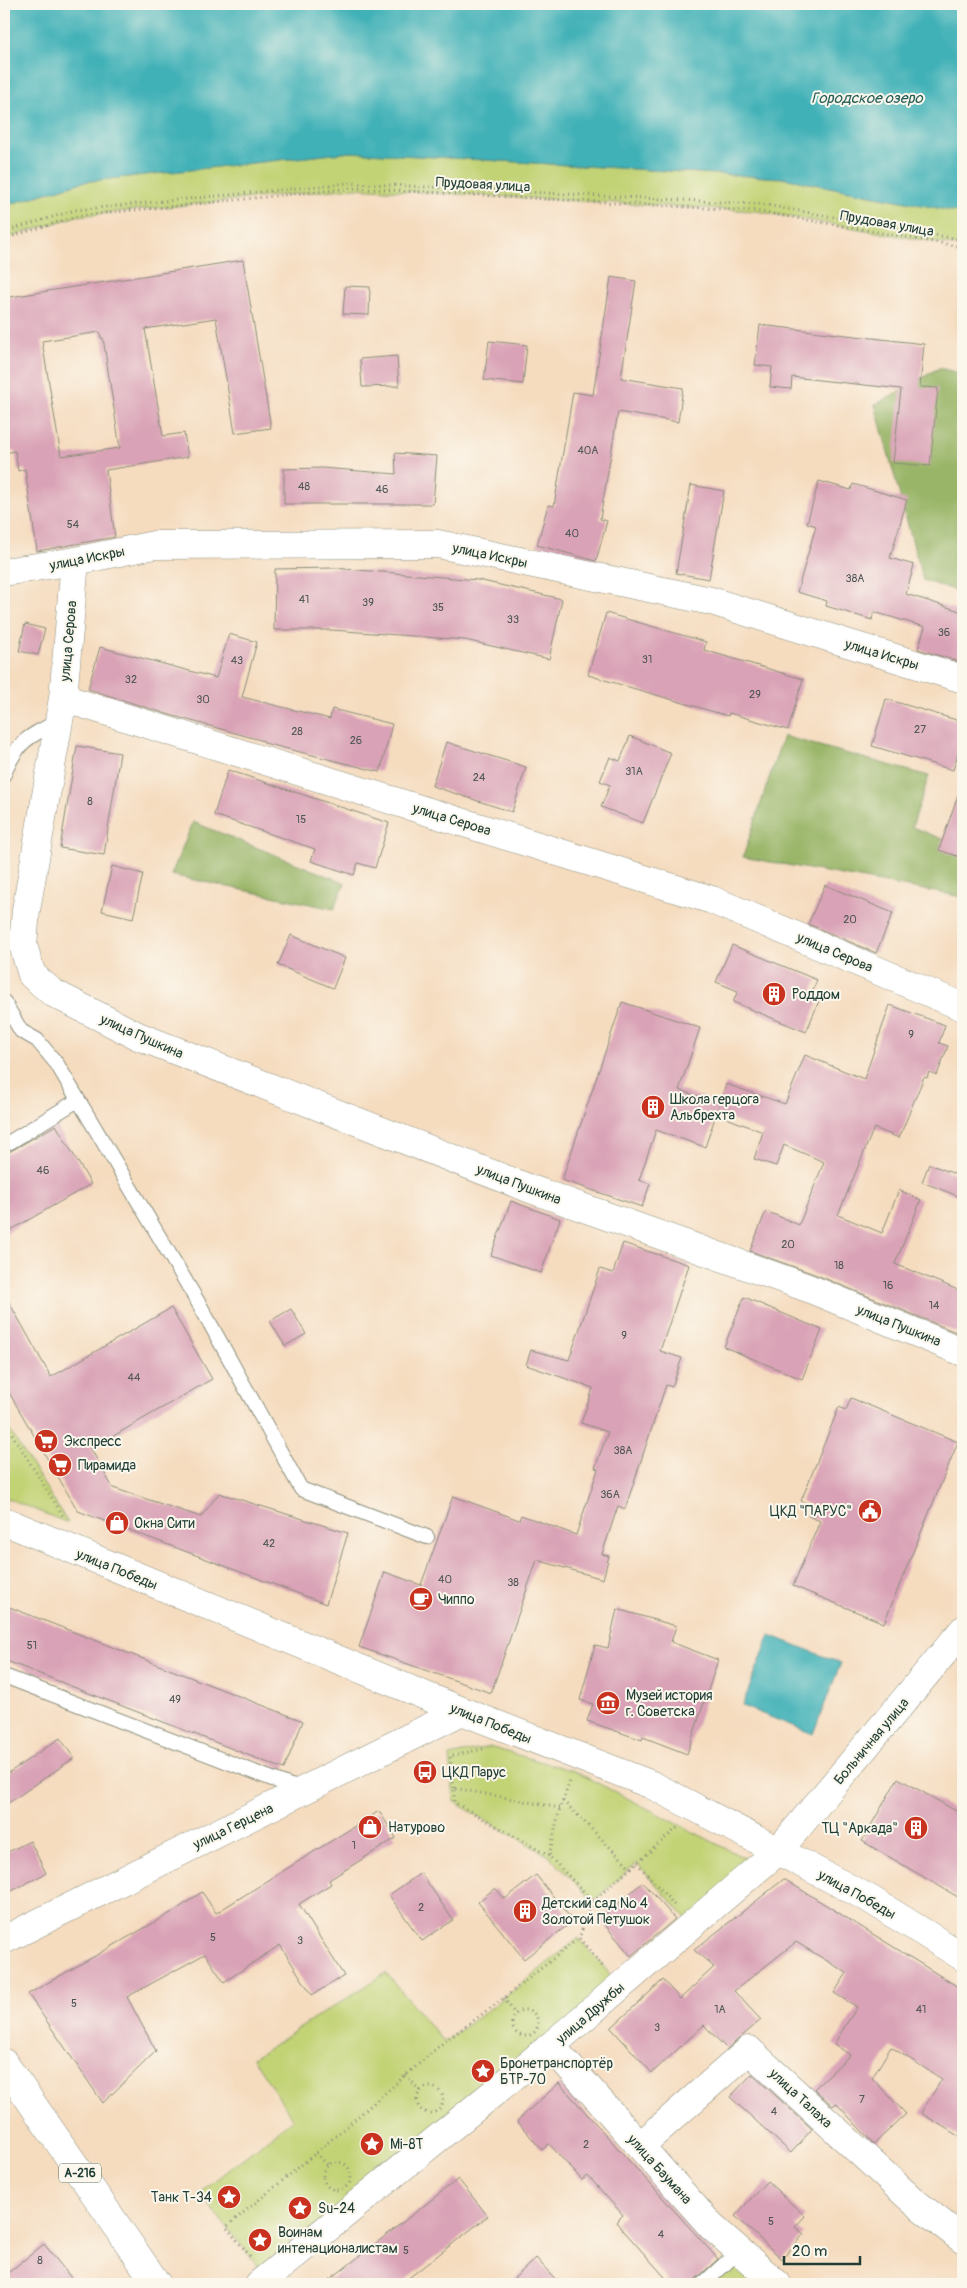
<svg xmlns="http://www.w3.org/2000/svg" width="967" height="2288" font-family="Pangolin,sans-serif">
	<rect width="100%" height="100%" fill="#fbf7ec"/>
	<filter id="ink" filterUnits="userSpaceOnUse"><feTurbulence type="fractalNoise" baseFrequency=".02" numOctaves="2"/><feDisplacementMap in="SourceGraphic" scale="10" xChannelSelector="R" yChannelSelector="G"/><feConvolveMatrix kernelMatrix="1 2 1 2 8 2 1 2 1" color-interpolation-filters="sRGB"/></filter>
	<filter id="wash" filterUnits="userSpaceOnUse"><feTurbulence type="fractalNoise" baseFrequency=".0096" numOctaves="4" result="noise"/><feDisplacementMap in="SourceGraphic" scale="20" xChannelSelector="R" yChannelSelector="G"/><feGaussianBlur stdDeviation="1.12" result="paint"/><feColorMatrix in="noise" values="0 0 0 0 0 0 0 0 0 0 0 0 0 0 0 0 0 1.4 0 .05"/><feComposite in="paint" operator="in"/></filter>
	<g filter="url(#wash)">
		<rect width="100%" height="100%" fill="#f5dcbf"/>
		<path fill="#c2d376" stroke="#708855" d="M351,152l432,26 180,35v34l-207,-36 -403,-23 -276,28 -73,23v-33l78,-24z
			M4,1421l1,2 63,100 -64,-26z
			M489,1747l85,24 186,95 -68,59 -55,-62 -44,38 -44,-45 -95,-54 -4,-46z
			M579,1938l41,48 -353,291 -68,-84 94,-74 -40,-61 133,-85 58,69 60,-44z
			M739,2251l38,33h-74z"/>
		<path fill="#99b567" stroke="#5c794e" d="M939,368l24,6v219l-40,-13 -48,-175z
			M783,736l146,40 -17,51 51,20v50l-220,-40z
			M193,822l152,61 -11,26 -163,-34z"/>
		<path fill="#41b1b7" stroke="#307776" d="M4,4h959v209l-180,-35 -432,-26 -269,30 -78,24z
			M770,1635l71,28 -28,71 -71,-28z"/>
		<g id="blocks">
			<path fill="#d9a2b6" fill-rule="evenodd" d="M243,260l28,168 -36,5 -19,-115 -71,11 18,107 21,-3 4,24 -82,13 9,67 -78,14 -12,-82 -7,2 -3,-20 -11,2v-155zM100,332l1,6h2l17,110 -59,8 -19,-115z
				M611,277l25,4 -15,97 62,10 -5,34 -60,-10 -18,107 7,2 -11,40 -59,-16 11,-40 6,1 19,-114 20,3z
				M345,286l25,1 -1,28 -26,-1z
				M760,325l164,19 -4,43 18,1 -8,78 -37,-3 8,-74 -109,-12 -1,12 -21,-2 2,-20 -17,-2z
				M489,341l38,4 -4,39 -39,-4z
				M397,356l2,30 -37,1 -2,-28z
				M395,453l42,3 -4,48h-149v-35l38,-1 74,6z
				M819,481l32,9 2,-6 54,16 -17,58 24,7 -8,29 57,18v51l-45,-14 7,-22 -51,-15 -2,8 -46,-14 1,-5 -30,-9 19,-66 -9,-3z
				M691,485l33,6 -15,88 -33,-6z
				M334,568l144,12 84,19 -13,60 -84,-19 -133,-10h-58l1,-61z
				M606,613l100,29 -2,8 99,29 -15,51 -59,-17 -1,3 -140,-41z
				M25,624l20,5 -7,26 -19,-4z
				M229,634l28,8 -15,55 88,22 2,-10 60,15 -12,48 -116,-29v-2l-94,-26 -82,-26 12,-42 116,31z
				M886,699l77,23v15l-10,33 -81,-24z
				M630,736l41,17 -28,70 -42,-16 9,-22 -10,-4 10,-24 10,4z
				M446,742l80,25 -14,45 -80,-26z
				M77,746l43,7 -16,102 -44,-7z
				M228,770l161,53 -14,45 -17,-5 -4,12 -43,-14 4,-12 -101,-34z
				M960,789l3,1v68l-24,-8z
				M112,866l31,8 -10,44 -31,-7z
				M825,885l68,28 -17,40 -68,-29z
				M291,935l54,23 -12,30 -55,-23z
				M732,945l85,35 -7,17 9,4 -13,31 -73,-30 5,-11 -22,-9z
				M622,1002l78,26 -21,62 41,13 -15,44 -49,-17 -17,50 11,4 -8,23 -80,-27z
				M890,1005l55,20 -6,18 9,3 -11,29 -8,-3 -2,6 -3,-1 -25,61 -25,-10 -36,87 44,18 17,-43 22,10 -26,64 68,28v43l-149,-61 -64,-23 16,-40 33,14 25,-63 -40,-17 -8,21 -22,-7 9,-27 -47,-18 10,-30 59,20 20,-49 59,24z
				M56,1125l35,59 -87,50v-79z
				M929,1164l34,13v21l-41,-16z
				M511,1201l49,18 -19,54 -50,-18z
				M623,1243l66,22 -29,86 22,7 -10,29 -6,-2 -41,124 -7,-3 -16,48 7,2 -6,23 -66,-19 -46,133 -132,-46 26,-75 36,13 32,-89 66,24 2,-5 55,20 22,-66 -3,-1 13,-36 -27,-9 12,-35 -67,-23 5,-15 38,10 31,-91 13,4z
				M4,1293l47,84 120,-69 41,71 -121,70 22,39 88,29 18,-24 129,40 -22,71 -248,-93 -74,-127z
				M744,1297l78,33 -20,49 -78,-32z
				M291,1309l15,25 -21,12 -15,-25z
				M851,1398l107,44 -74,181 -91,-37 27,-65 -12,-5 4,-10 -11,-5 38,-94 7,3z
				M4,1605l299,116 -19,48 -280,-109z
				M617,1609l59,17 -5,16 47,18 -31,94 -44,-17 -1,3 -55,-19 6,-17 -13,-4 15,-55 13,3z
				M60,1738l14,20 -70,48v-30z
				M898,1778l65,37v85l-101,-59z
				M379,1811l17,27 -67,42 2,4 -32,20 45,72 -32,19 -32,-50 -56,37 -19,-28 -78,43 29,54 -53,52 -75,-109 148,-84 26,-18 14,21z
				M30,1841l16,32 -42,22v-41z
				M421,1873l32,47 -31,21 -33,-46z
				M536,1875l37,46 -49,38 -46,-57 17,-14 10,11z
				M784,1879l179,111v149l-42,-26 21,-34 -51,-32 -19,31 34,36 -32,30 -38,-41 -3,3 -19,-17 36,-34 -16,-11 23,-37 -23,-14 13,-20 -51,-31 -62,49 27,29 -34,29 -23,-24 -52,48 -41,-45 52,-48 17,19 34,-32 -20,-17z
				M643,1882l32,37 -44,37 -31,-37z
				M752,2074l60,55 -21,24 -61,-56z
				M559,2083l159,176 -21,19 -3,6h-23l-55,-62 7,-7 -35,-39 -6,4 -33,-36 -7,6 -25,-29z
				M458,2179l30,37 -87,68h-77z
				M767,2181l38,35 -10,11 9,7 -22,25 -47,-43z
				M44,2244l32,40h-72v-8z
				M536,2258l24,26h-52z"/>
		</g>
	</g>
	<g filter="url(#ink)">
		<use href="#blocks" fill-opacity="0" stroke="#8a8c7a" stroke-width="1"/>
		<g fill="none" stroke-linecap="round" stroke-linejoin="round">
			<g stroke="#8a8c7a" stroke-width="16">
				<path id="lane" d="M4,774c14,-34 24,-37 55,-53
					M4,1002l17,29 16,9 20,24 145,245 99,180 126,48
					M10,1142l68,-42
					M4,1676l297,114
					M703,2284l36,-33"/>
			</g>
			<g stroke="#8a8c7a" stroke-width="29">
				<path id="street" d="M75,561l-12,137 649,202 251,107
					M4,572l71,-11 79,-16 284,-1 273,57 252,78
					M63,698l-37,212 -3,35 9,30 21,18 85,43 390,152 280,100 155,64
					M4,1521l458,190 190,74 216,113 95,59
					M4,1940l458,-229
					M551,2046l161,181 65,57
					M640,2146l109,-96 163,150 51,40
					M259,2284l287,-234 232,-199 185,-221"/>
			</g>
			<g stroke="#8a8c7a" stroke-width="29">
				<path id="primary" d="M4,2063l153,221"/>
			</g>
			<path stroke="#8a8c7a" stroke-width="3" stroke-dasharray="1 4" stroke-linecap="butt" d="M4,232l71,-22 274,-27 411,21 203,36
				M4,239l73,-23 276,-28 403,23 207,36
				M4,1421l59,95
				M454,1788l-4,-32 33,-7
				M563,1801l68,67 -38,33 -44,-45 11,-48 10,-27
				M549,1856l-95,-54v-14l106,20
				M637,1863l38,43
				M631,1868l47,-41
				M593,1901l-14,37 24,29
				M504,1998l11,16
				M512 2023a13 13 0 1 1 26 0a13 13 0 1 1-26 0Z
				M406,2075l14,16
				M417 2100a13 13 0 1 1 26 0a13 13 0 1 1-26 0Z
				M316,2153l12,12
				M323 2176a14 14 0 1 1 28 0a14 14 0 1 1-28 0Z
				M250,2256l-24,-29 90,-74 128,-111 60,-44 75,-60"/>
			<use href="#lane" stroke="#fff" stroke-width="14"/>
			<use href="#street" stroke="#fff" stroke-width="28"/>
			<use href="#primary" stroke="#fff" stroke-width="28"/>
		</g>
	</g>
	<defs>
		<g id="building-disc" transform="scale(1.25)"><circle r="9.5" fill="#c8321e" stroke="#fbf7ec"/><path d="M-4-6H4V6H1V3H-1V6H-4ZM-2.5-4.3h1.7v1.8h-1.7ZM.8-4.3h1.7v1.8H.8ZM-2.5-1h1.7V.8h-1.7ZM.8-1h1.7V.8H.8Z" fill="#fff"/></g>
		<g id="supermarket-disc" transform="scale(1.25)"><circle r="9.5" fill="#c8321e" stroke="#fbf7ec"/><path d="M-6-5.5h2.5l.6 2H6L4.5 2H-2.5L-4.4-4H-6ZM-1.5 3.2a1.3 1.3 0 1 0 .1 0ZM3 3.2a1.3 1.3 0 1 0 .1 0Z" fill="#fff"/></g>
		<g id="civic-disc" transform="scale(1.25)"><circle r="9.5" fill="#c8321e" stroke="#fbf7ec"/><path d="M-.6-6.5H3V-4.5H.6V-3L4-1V1h2V6H-6V1h2V-1L-.6-3ZM-1.2 2.5V6h2.4V2.5Z" fill="#fff"/></g>
		<g id="shop-disc" transform="scale(1.25)"><circle r="9.5" fill="#c8321e" stroke="#fbf7ec"/><path d="M-5-2.5h2.3a2.7 3.5 0 0 1 5.4 0H5L5.5 6h-11ZM-1.5-2.5h3a1.5 2.3 0 0 0-3 0Z" fill="#fff"/></g>
		<g id="cafe-disc" transform="scale(1.25)"><circle r="9.5" fill="#c8321e" stroke="#fbf7ec"/><path d="M-5.5-4.5H6V0H3Q3 3.5 0 3.5H-2.5Q-5.5 3.5-5.5 0ZM3-3.2v2h1.7v-2ZM-6 4.5H4V6H-6Z" fill="#fff"/></g>
		<g id="museum-disc" transform="scale(1.25)"><circle r="9.5" fill="#c8321e" stroke="#fbf7ec"/><path d="M0-6L6-3V-2H-6V-3ZM-5-1h2V3h-2ZM-1-1h2V3h-2ZM3-1h2V3H3ZM-6 4H6V6H-6Z" fill="#fff"/></g>
		<g id="bus-disc" transform="scale(1.25)"><circle r="9.5" fill="#c8321e" stroke="#fbf7ec"/><path d="M-5-6H5V4H4V6H2V4H-2V6H-4V4H-5ZM-3.5-4V0h7V-4ZM-3.5 1.2v1.5H-2V1.2ZM2 1.2v1.5H3.5V1.2Z" fill="#fff"/></g>
		<g id="sight-disc" transform="scale(1.25)"><circle r="9.5" fill="#c8321e" stroke="#fbf7ec"/><path d="M0-6L1.8-2.2L6-1.7L2.9 1.2L3.7 5.4L0 3.3L-3.7 5.4L-2.9 1.2L-6-1.7L-1.8-2.2Z" fill="#fff"/></g>
	</defs>
	<g fill-rule="evenodd">
		<use href="#building-disc" x="774" y="994"/>
		<use href="#building-disc" x="653" y="1107"/>
		<use href="#supermarket-disc" x="46" y="1441"/>
		<use href="#supermarket-disc" x="60" y="1465"/>
		<use href="#civic-disc" x="870" y="1511"/>
		<use href="#shop-disc" x="117" y="1523"/>
		<use href="#cafe-disc" x="421" y="1599"/>
		<use href="#museum-disc" x="608" y="1703"/>
		<use href="#bus-disc" x="425" y="1772"/>
		<use href="#shop-disc" x="370" y="1827"/>
		<use href="#building-disc" x="916" y="1828"/>
		<use href="#building-disc" x="525" y="1911"/>
		<use href="#sight-disc" x="483" y="2071"/>
		<use href="#sight-disc" x="372" y="2144"/>
		<use href="#sight-disc" x="229" y="2197"/>
		<use href="#sight-disc" x="300" y="2208"/>
		<use href="#sight-disc" x="260" y="2240"/>
	</g>
	<g text-anchor="middle" stroke-width="4" stroke-linejoin="round" paint-order="stroke">
		<g font-size="11" fill="#4e5654">
			<text x="588" y="454">40А</text>
			<text x="304" y="490">48</text>
			<text x="382" y="493">46</text>
			<text x="73" y="528">54</text>
			<text x="572" y="537">40</text>
			<text x="855" y="582">38А</text>
			<text x="304" y="603">41</text>
			<text x="368" y="606">39</text>
			<text x="438" y="611">35</text>
			<text x="513" y="623">33</text>
			<text x="944" y="636">36</text>
			<text x="647" y="663">31</text>
			<text x="237" y="664">43</text>
			<text x="131" y="683">32</text>
			<text x="755" y="698">29</text>
			<text x="203" y="703">30</text>
			<text x="920" y="733">27</text>
			<text x="297" y="735">28</text>
			<text x="356" y="744">26</text>
			<text x="634" y="775">31А</text>
			<text x="479" y="781">24</text>
			<text x="90" y="805">8</text>
			<text x="301" y="823">15</text>
			<text x="850" y="923">20</text>
			<text x="911" y="1038">9</text>
			<text x="43" y="1174">46</text>
			<text x="788" y="1248">20</text>
			<text x="839" y="1269">18</text>
			<text x="888" y="1289">16</text>
			<text x="934" y="1309">14</text>
			<text x="624" y="1339">9</text>
			<text x="134" y="1381">44</text>
			<text x="623" y="1454">38А</text>
			<text x="610" y="1498">36А</text>
			<text x="269" y="1547">42</text>
			<text x="445" y="1583">40</text>
			<text x="513" y="1586">38</text>
			<text x="32" y="1649">51</text>
			<text x="175" y="1703">49</text>
			<text x="354" y="1849">1</text>
			<text x="421" y="1911">2</text>
			<text x="213" y="1941">5</text>
			<text x="300" y="1944">3</text>
			<text x="74" y="2007">5</text>
			<text x="720" y="2013">1А</text>
			<text x="921" y="2013">41</text>
			<text x="657" y="2031">3</text>
			<text x="862" y="2103">7</text>
			<text x="774" y="2115">4</text>
			<text x="586" y="2148">2</text>
			<text x="771" y="2225">5</text>
			<text x="661" y="2238">4</text>
			<text x="406" y="2254">5</text>
			<text x="40" y="2264">8</text>
		</g>
		<rect fill="#fbf7ec" stroke="#61756b" stroke-width="1" x="59" y="2163.5" width="42" height="19" rx="4"/>
		<g font-size="12" font-weight="bold" fill="#1f3d34">
			<text x="80" y="2177">А-216</text>
		</g>
		<g font-size="14" fill="#1f3d34" stroke="#fbf7ec">
			<text transform="translate(483 184) rotate(3)" y="5">Прудовая улица</text>
			<text transform="translate(887 223) rotate(10)" y="5">Прудовая улица</text>
			<text transform="translate(490 555) rotate(12)" y="5">улица Искры</text>
			<text transform="translate(87 558) rotate(-11)" y="5">улица Искры</text>
			<text transform="translate(68 641) rotate(-85)" y="5">улица Серова</text>
			<text transform="translate(882 654) rotate(17)" y="5">улица Искры</text>
			<text transform="translate(452 819) rotate(17)" y="5">улица Серова</text>
			<text transform="translate(835 952) rotate(23)" y="5">улица Серова</text>
			<text transform="translate(142 1036) rotate(24)" y="5">улица Пушкина</text>
			<text transform="translate(519 1184) rotate(21)" y="5">улица Пушкина</text>
			<text transform="translate(899 1325) rotate(22)" y="5">улица Пушкина</text>
			<text transform="translate(117 1569) rotate(22)" y="5">улица Победы</text>
			<text transform="translate(491 1723) rotate(22)" y="5">улица Победы</text>
			<text transform="translate(871 1741) rotate(-50)" y="5">Больничная улица</text>
			<text transform="translate(233 1826) rotate(-26)" y="5">улица Герцена</text>
			<text transform="translate(857 1894) rotate(29)" y="5">улица Победы</text>
			<text transform="translate(590 2013) rotate(-41)" y="5">улица Дружбы</text>
			<text transform="translate(801 2098) rotate(43)" y="5">улица Талаха</text>
			<text transform="translate(660 2169) rotate(48)" y="5">улица Баумана</text>
		</g>
		<g font-size="14" fill="#1f3d34" stroke="#fbf7ec" text-anchor="start">
			<text x="792" y="999">Роддом</text>
			<text x="670" y="1104">Школа герцога<tspan x="670" dy="16">Альбрехта</tspan></text>
			<text x="64" y="1446">Экспресс</text>
			<text x="78" y="1470">Пирамида</text>
			<text x="852" y="1516" text-anchor="end">ЦКД "ПАРУС"</text>
			<text x="134" y="1528">Окна Сити</text>
			<text x="438" y="1604">Чиппо</text>
			<text x="626" y="1700">Музей история<tspan x="626" dy="16">г. Советска</tspan></text>
			<text x="442" y="1777">ЦКД Парус</text>
			<text x="388" y="1832">Натурово</text>
			<text x="898" y="1833" text-anchor="end">ТЦ "Аркада"</text>
			<text x="542" y="1908">Детский сад № 4<tspan x="542" dy="16">Золотой Петушок</tspan></text>
			<text x="500" y="2068">Бронетранспортёр<tspan x="500" dy="16">БТР-70</tspan></text>
			<text x="390" y="2149">Mi-8T</text>
			<text x="212" y="2202" text-anchor="end">Танк Т-34</text>
			<text x="318" y="2213">Su-24</text>
			<text x="278" y="2237">Воинам<tspan x="278" dy="16">интенационалистам</tspan></text>
		</g>
		<g font-size="15" font-style="italic" fill="#29605b" stroke="#fbf7ec">
			<text x="867" y="103">Городское озеро</text>
		</g>
	</g>
	<rect width="967" height="2288" fill="none" stroke="#fbf7ec" stroke-width="20"/>
	<path d="M784 2256v8h76v-8" fill="none" stroke="#1f3d34" stroke-width="2.5"/>
	<text x="792" y="2256" font-size="15" fill="#1f3d34" stroke="#fbf7ec" stroke-width="4" paint-order="stroke">20 m</text>
</svg>
